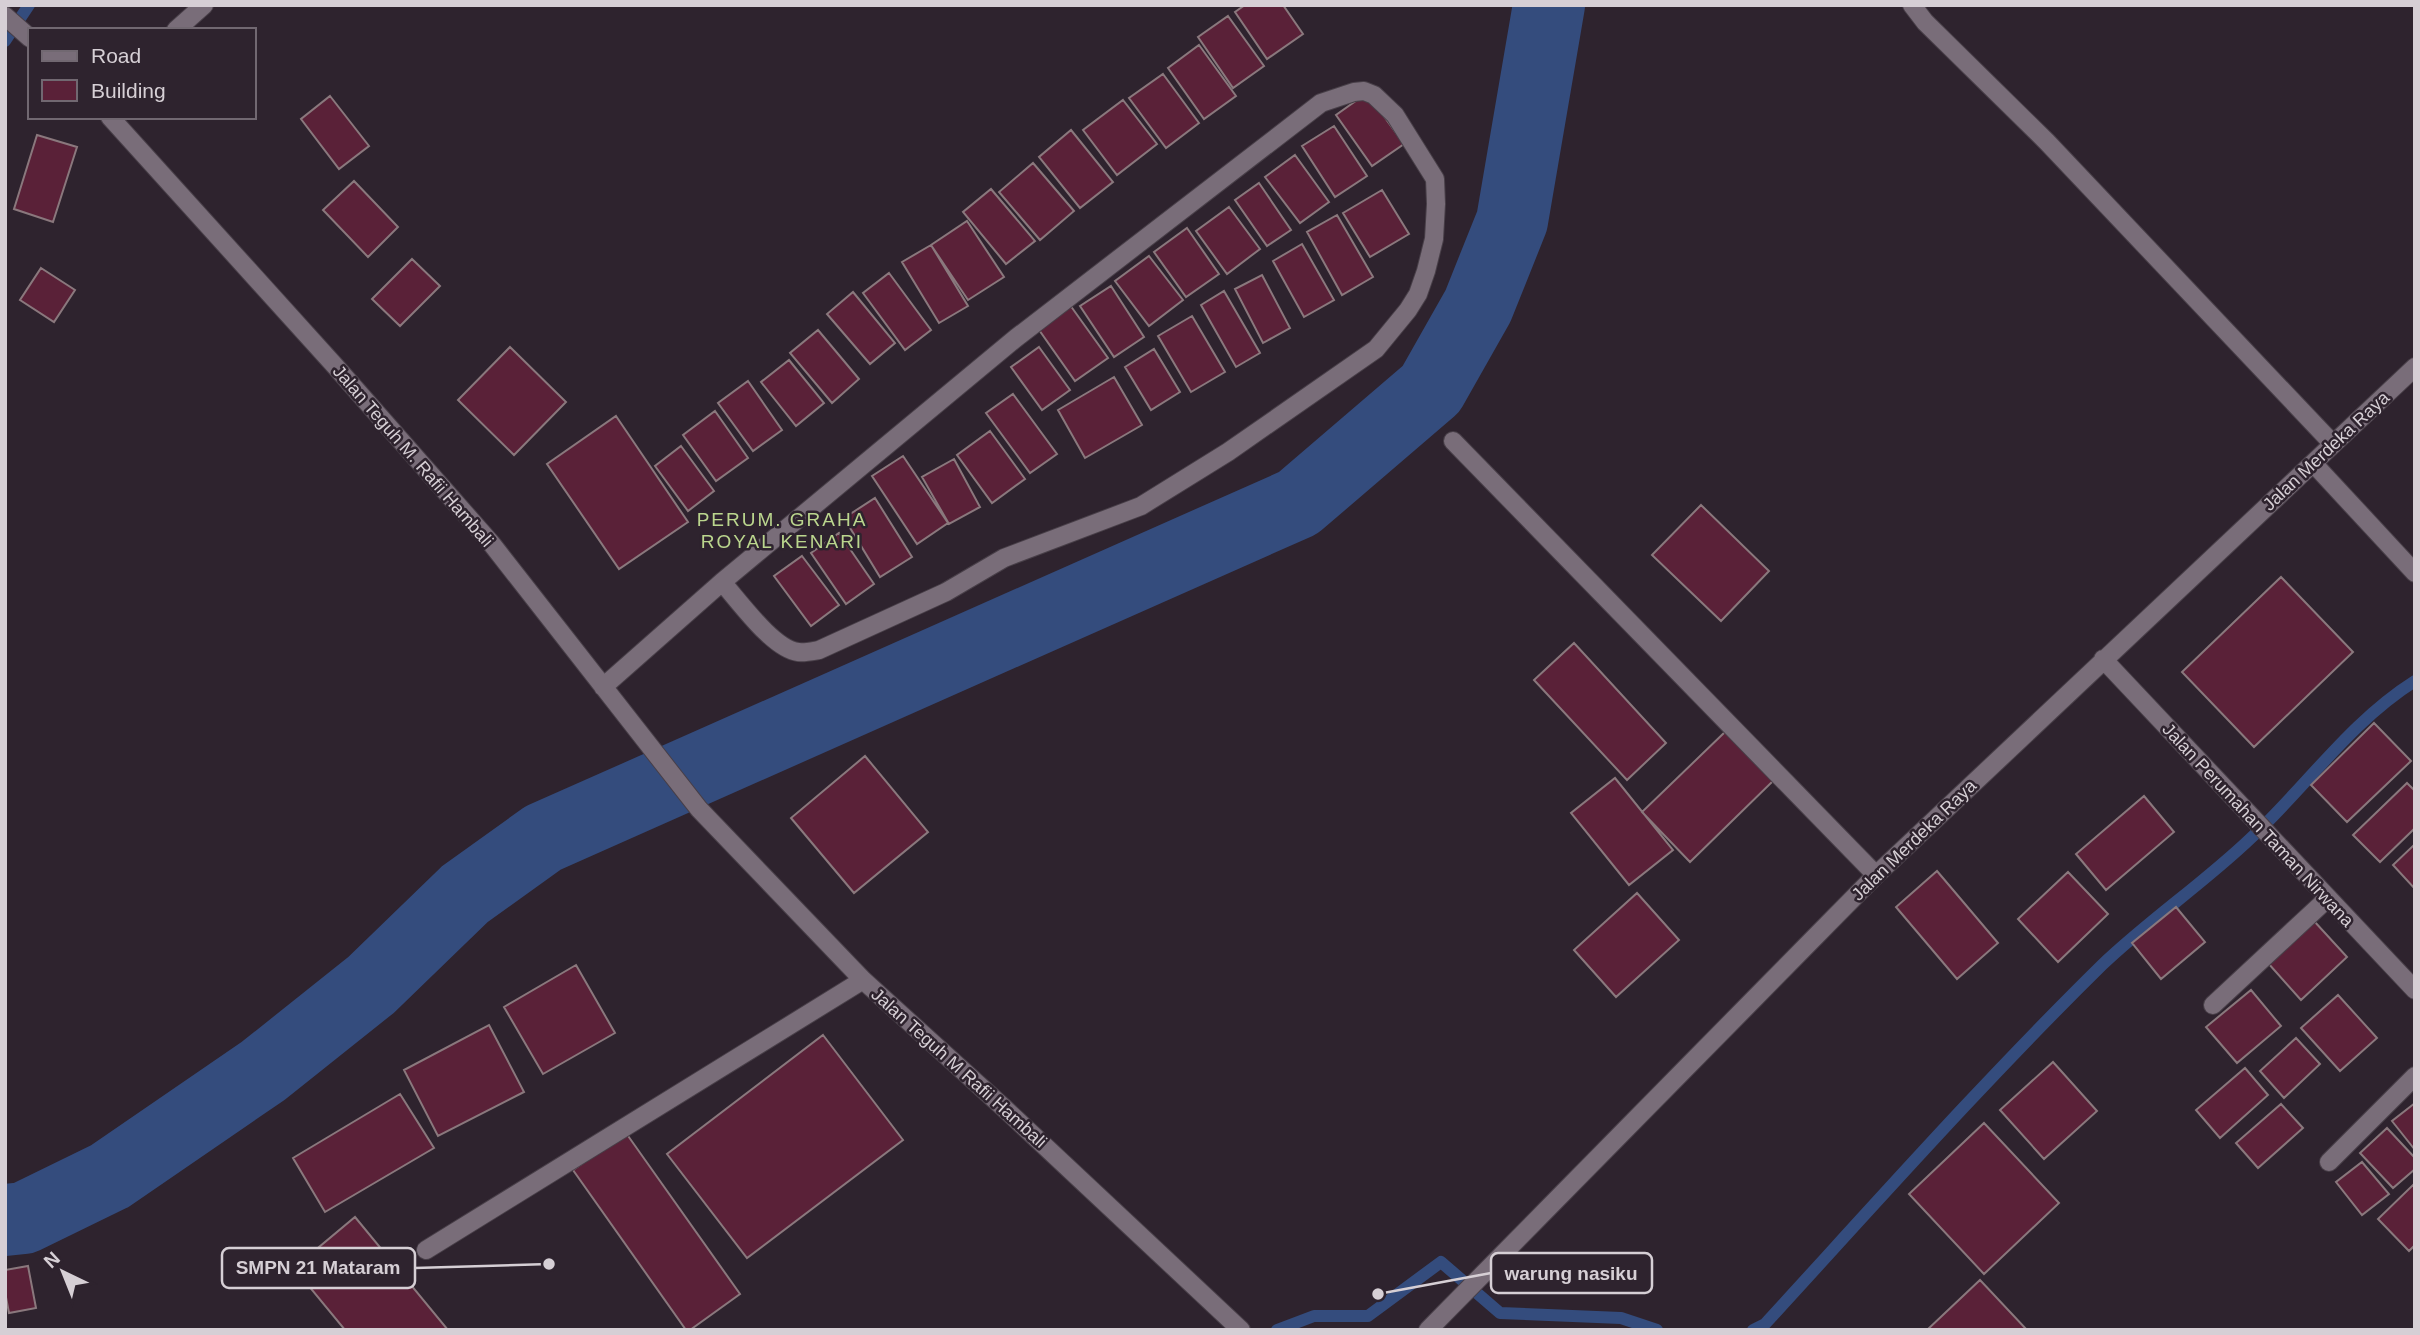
<svg xmlns="http://www.w3.org/2000/svg" width="2420" height="1335" font-family="Helvetica,sans-serif">
	<rect width="100%" height="100%" fill="#2e232e"/>
	<g fill="none" stroke-linecap="round" stroke-linejoin="round">
		<path stroke="#344c7d" stroke-width="12" d="M5,41l24,-36
			M1277,1330l37,-14h54l73,-54 59,51 121,5 36,12
			M1753,1330l12,-6c111,-121 220,-244 337,-359 47,-45 102,-82 149,-127 55,-51 99,-116 164,-157"/>
		<path stroke="#344c7d" stroke-width="72" d="M5,1220l19,-2 86,-42 153,-105 108,-86 94,-91 78,-56 755,-335 133,-114 47,-83 34,-85 37,-216"/>
	</g>
	<path fill="#5a2138" stroke="#8a787d" stroke-width="2" d="M1245,5h38l20,29 -36,25 -32,-47z
		M1228,16l36,50 -31,22 -35,-51z
		M1199,45l37,51 -32,23 -36,-51z
		M1163,74l36,49 -33,25 -37,-50z
		M1367,93l37,51 -32,22 -36,-51z
		M330,96l39,50 -30,23 -38,-50z
		M1123,100l34,44 -40,31 -34,-45z
		M1334,126l33,50 -32,21 -33,-51z
		M1071,130l42,52 -33,26 -41,-51z
		M37,135l40,12 -24,75 -39,-13z
		M1295,155l34,47 -29,21 -35,-46z
		M1033,163l41,48 -34,29 -41,-48z
		M354,181l44,46 -30,30 -45,-47z
		M1259,183l32,47 -24,16 -32,-46z
		M991,189l44,52 -29,23 -43,-52z
		M1382,190l27,44 -39,23 -27,-44z
		M1229,207l31,42 -33,25 -31,-43z
		M1337,215l36,62 -31,18 -35,-63z
		M967,221l37,56 -36,23 -37,-55z
		M1187,228l32,46 -33,23 -32,-45z
		M1302,244l32,56 -30,17 -31,-56z
		M931,245l37,61 -29,17 -37,-61z
		M1149,256l34,44 -34,26 -34,-45z
		M412,259l28,27 -40,40 -28,-27z
		M41,268l34,22 -21,32 -34,-22z
		M889,273l42,57 -26,20 -42,-57z
		M1262,275l28,53 -27,15 -28,-54z
		M1111,286l33,51 -30,20 -34,-51z
		M1224,291l36,62 -24,14 -35,-62z
		M853,292l42,51 -25,21 -43,-50z
		M1070,305l38,53 -33,23 -38,-54z
		M1192,316l33,56 -34,20 -33,-56z
		M818,330l41,49 -27,24 -42,-50z
		M510,347l56,55 -52,53 -56,-55z
		M1039,347l31,43 -28,20 -31,-43z
		M1154,349l26,43 -29,18 -26,-43z
		M789,360l35,43 -28,23 -35,-44z
		M1114,377l28,48 -57,33 -27,-48z
		M748,381l34,49 -29,21 -35,-48z
		M1013,394l44,60 -27,19 -44,-60z
		M715,411l33,47 -32,23 -33,-46z
		M616,416l72,106 -69,47 -72,-105z
		M990,431l35,48 -33,24 -35,-48z
		M681,446l33,45 -26,20 -33,-45z
		M903,456l45,67 -31,21 -45,-68z
		M954,459l26,48 -31,17 -27,-47z
		M875,498l37,59 -32,20 -36,-59z
		M1701,505l68,66 -48,50 -69,-66z
		M839,533l35,51 -28,20 -35,-51z
		M802,556l37,49 -28,21 -37,-50z
		M2281,577l72,75 -99,95 -72,-75z
		M1574,643l92,100 -39,37 -93,-100z
		M2374,723l37,38 -64,61 -36,-37z
		M1726,731l48,49 -84,82 -48,-50z
		M865,756l63,76 -74,61 -63,-75z
		M1615,778l58,72 -44,35 -58,-72z
		M2407,783l8,8v37l-35,34 -27,-27z
		M2144,796l30,36 -68,58 -30,-36z
		M2415,844v45l-22,-24z
		M1937,871l61,72 -41,36 -61,-72z
		M2068,872l40,42 -50,48 -40,-43z
		M1637,893l42,47 -63,57 -42,-47z
		M2176,907l29,35 -44,37 -29,-36z
		M2314,921l33,36 -46,43 -33,-37z
		M576,965l39,68 -72,41 -39,-67z
		M2251,990l30,36 -44,37 -31,-36z
		M2338,995l39,43 -37,33 -39,-43z
		M489,1025l35,67 -86,44 -34,-66z
		M823,1035l80,105 -156,118 -80,-104z
		M2296,1038l24,26 -36,34 -24,-27z
		M2053,1062l44,49 -53,48 -44,-49z
		M2245,1068l23,27 -48,43 -24,-28z
		M400,1094l34,54 -109,64 -32,-54z
		M2415,1103v47l-23,-29z
		M2281,1104l22,24 -45,40 -22,-25z
		M1984,1123l75,80 -75,71 -75,-80z
		M2387,1128l28,30v11l-22,19 -33,-35z
		M626,1133l114,161 -50,36h-4l-113,-160z
		M2362,1162l27,32 -27,21 -26,-33z
		M2414,1184l1,61 -6,6 -31,-32z
		M355,1217l93,113h-103l-51,-62z
		M28,1266l8,42 -27,5 -4,-21v-22z
		M1980,1280l47,50h-100z"/>
	<g fill="none" stroke-linecap="round" stroke-linejoin="round">
		<g stroke="#483f48" stroke-width="20">
			<path id="lane" d="M1912,5l13,17 122,120 286,302"/>
		</g>
		<g stroke="#483f48" stroke-width="20">
			<path id="street" d="M5,16l25,22
				M176,30l28,-25
				M110,117l226,250 155,176 208,266 164,171 140,127 238,223
				M1453,441l423,434
				M2313,463l102,110
				M2103,659l312,331
				M603,687l119,-105 294,-244 305,-235 33,-11 10,-1 10,4 21,20 40,64 1,25 -2,35 -8,32 -8,23 -10,16 -32,39 -148,103 -87,54 -137,52 -58,34 -127,58c-6,1 -15,3 -21,2 -25,-3 -59,-51 -76,-70
				M2213,1005l114,-106
				M2329,1162l86,-86
				M426,1250l437,-270
				M1428,1330l448,-455 539,-508"/>
		</g>
		<use href="#lane" stroke="#796d79" stroke-width="18"/>
		<use href="#street" stroke="#796d79" stroke-width="18"/>
	</g>
	<g text-anchor="middle" stroke-width="5" stroke-linejoin="round" paint-order="stroke">
		<g font-size="18" fill="#d6cfd5" stroke="#2e232e">
			<text transform="translate(2326 451) rotate(-43)" y="6">Jalan Merdeka Raya</text>
			<text transform="translate(413 456) rotate(49)" y="6">Jalan Teguh M. Rafii Hambali</text>
			<text transform="translate(2258 825) rotate(47)" y="6">Jalan Perumahan Taman Nirwana</text>
			<text transform="translate(1914 840) rotate(-44)" y="6">Jalan Merdeka Raya</text>
			<text transform="translate(959 1068) rotate(42)" y="6">Jalan Teguh M Rafii Hambali</text>
		</g>
		<g font-size="19" letter-spacing="2" fill="#bbd68e" stroke="#2e232e">
			<text x="782" y="526">PERUM. GRAHA<tspan x="782" dy="22">ROYAL KENARI</tspan></text>
		</g>
	</g>
	<path fill="none" stroke="#d6cfd5" stroke-width="2.5" d="M549 1264L415 1268M1378 1294L1491 1273"/>
	<g fill="#d6cfd5" stroke="#2e232e" stroke-width="2.5">
		<circle cx="549" cy="1264" r="7"/>
		<circle cx="1378" cy="1294" r="7"/>
	</g>
	<g fill="#2e232e" stroke="#d6cfd5" stroke-width="2.5">
		<rect x="222" y="1248" width="193" height="40" rx="7"/>
		<rect x="1491" y="1253" width="161" height="40" rx="7"/>
	</g>
	<g font-size="19" text-anchor="middle" font-weight="bold" fill="#d6cfd5">
		<text x="318" y="1274">SMPN 21 Mataram</text>
		<text x="1571" y="1280">warung nasiku</text>
	</g>
	<rect width="2420" height="1335" fill="none" stroke="#d6cfd5" stroke-width="14"/>
	<rect x="28" y="28" width="228" height="91" fill="#2e232e" stroke="#716871" stroke-width="2"/>
	<rect x="42" y="51" width="35" height="10" fill="#796d79" stroke="#716871" stroke-width="2"/>
	<text x="91" y="63" font-size="21" fill="#d6cfd5">Road</text>
	<rect x="42" y="80" width="35" height="21" fill="#5a2138" stroke="#716871" stroke-width="2"/>
	<text x="91" y="98" font-size="21" fill="#d6cfd5">Building</text>
	<g transform="translate(63 1272) rotate(317)" stroke="#2e232e" stroke-width="5" paint-order="stroke">
	<path d="M0-5L12 26L0 18L-12 26Z" fill="#d6cfd5"/>
	<text y="-10" font-size="19" font-weight="bold" text-anchor="middle" fill="#d6cfd5">N</text>
	</g>
</svg>
